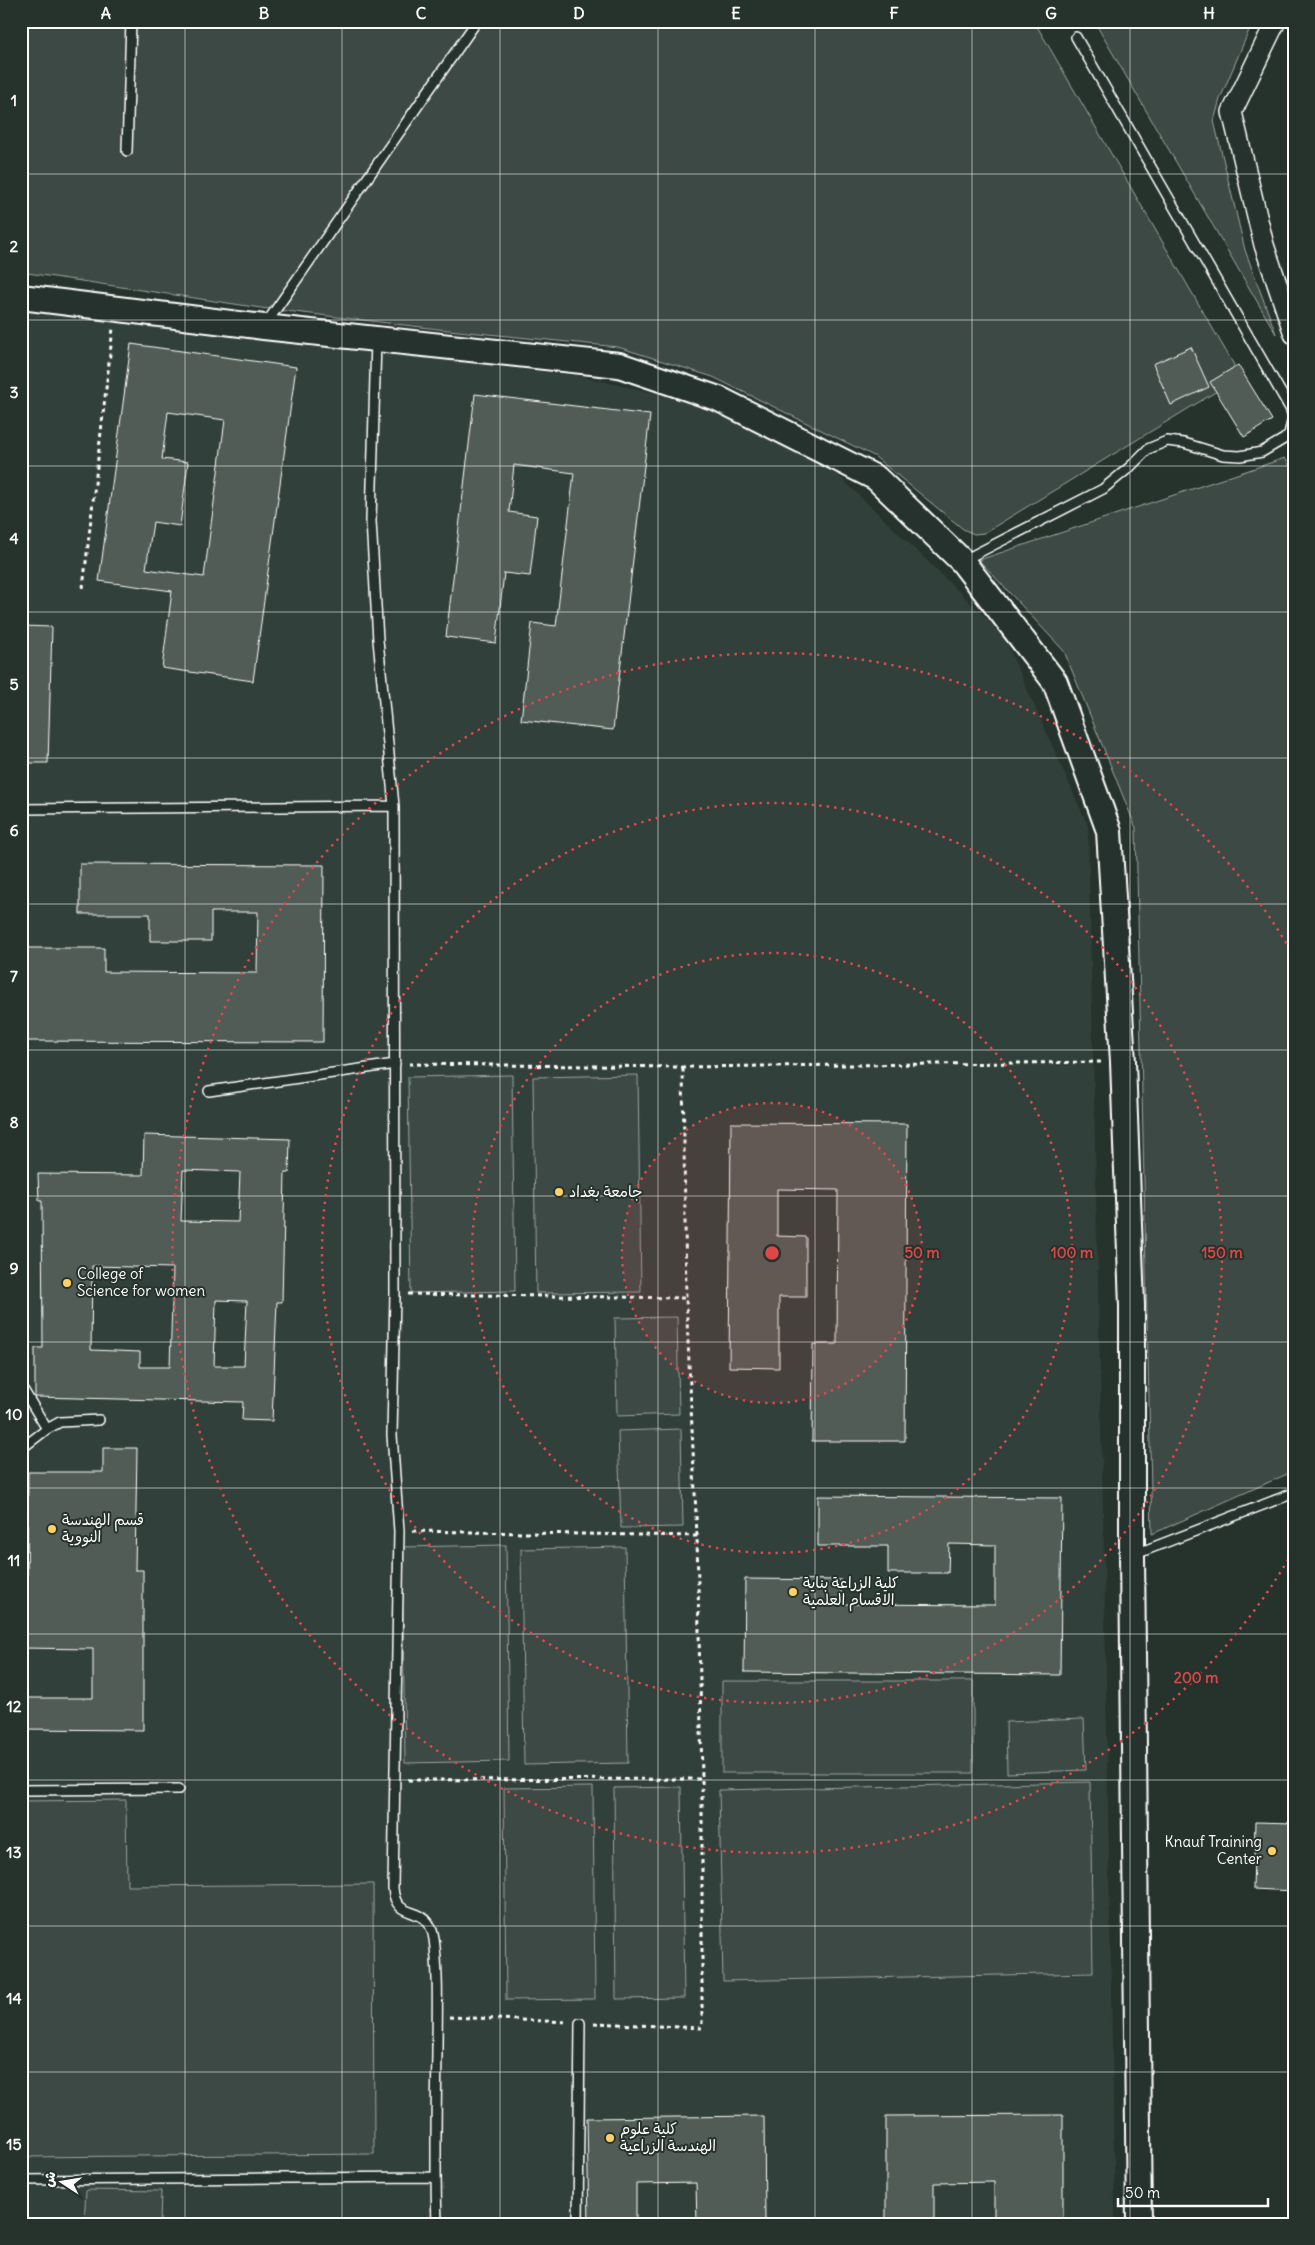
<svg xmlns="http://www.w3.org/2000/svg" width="1315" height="2245" font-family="Delius,'Playpen Sans Arabic',sans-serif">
	<rect width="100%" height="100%" fill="#26332d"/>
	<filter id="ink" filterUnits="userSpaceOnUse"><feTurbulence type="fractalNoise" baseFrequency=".02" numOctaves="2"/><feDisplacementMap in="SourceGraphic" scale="10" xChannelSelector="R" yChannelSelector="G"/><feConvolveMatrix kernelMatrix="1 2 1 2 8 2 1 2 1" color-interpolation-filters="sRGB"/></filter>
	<g filter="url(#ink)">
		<path fill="#333f3a" d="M21,311l558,65 139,31 122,70 162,156 86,193 16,732 11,666h-1094z"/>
		<path fill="#3e4944" stroke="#9ea4a2" d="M21,21h1013l200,344 -3,12 -9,11 -238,145 -10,1 -11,-5 -89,-73 -161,-79 -95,-30 -180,-18 -177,-21 -240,-36z
			M1094,21h159l-33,78 -6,22 31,129 31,84z
			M1285,458l9,15v998l-142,63 -16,-706 -72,-177 -85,-91z
			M512,1075l3,216 -104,2 -3,-216z
			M638,1075l3,217 -105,1 -3,-216z
			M677,1317l2,97 -62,2 -2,-98z
			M681,1429l2,98 -62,1 -3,-97z
			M506,1545l3,216 -104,2 -3,-216z
			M625,1547l3,216 -104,2 -3,-216z
			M722,1681h251v92h-251z
			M1084,1719l2,51 -79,3 -1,-51z
			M1090,1782l3,191 -370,8 -4,-191z
			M593,1787l2,212 -89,1 -2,-212z
			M681,1787l3,211 -68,1 -2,-211z
			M126,1800l1,86 246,-2 1,270 -353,3v-356z
			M86,2190l75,1 -1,33h-76z"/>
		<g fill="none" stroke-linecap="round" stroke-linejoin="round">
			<path stroke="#a4a9a7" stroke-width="6" d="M1293,2224l1,-1"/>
		</g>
		<path fill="#515c57" stroke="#fff" fill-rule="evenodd" d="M131,344l165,23 -43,314 -91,-13 10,-77 -73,-10zM168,412l57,8 -21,157 -58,-8 7,-47 27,4 8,-64 -26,-3z
			M1191,347l18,40 -38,18 -18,-41z
			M1238,365l34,55 -28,17 -34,-55z
			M475,394l175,21 -37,315 -92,-10 11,-97 24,3 18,-153 -60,-8 -5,47 28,4 -7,60 -26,-3 -8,70 -50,-6z
			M21,626l31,1 -4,136h-27z
			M80,864l244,1 -1,177 -302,-1v-93h83v24l153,1 1,-61h-47v29h-61v-27h-70z
			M731,1123l176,1 -2,317h-93l1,-97h24l1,-154 -61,-1v47l29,1v60h-27v71l-50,-1z
			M144,1135l146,4 -1,34h-4l-3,129h-5l-5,119 -30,-1 1,-18 -208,-5v-49h8l-1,-147h-3l-1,-27 105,1zM183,1170l57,2 -2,50 -57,-1zM92,1266l81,2 -3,99h-30v-15l-49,-2zM216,1300l31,1 -3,65h-30z
			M103,1448h34l-2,122h8v160l-122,-1v-31h72v-49l-72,-1v-47h6l1,-129h75z
			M818,1496l244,2 -2,177 -316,-3 1,-93 96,1v24l154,1v-60l-46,-1 -1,29h-60v-27h-70z
			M1255,1822l39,1v68l-41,-2z
			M1063,2115v109h-69v-42l-60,1v41h-48v-108z
			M764,2116l1,108h-68l-1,-41 -60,1v40h-47l-2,-106z"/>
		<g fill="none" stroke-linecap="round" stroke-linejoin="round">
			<g stroke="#fff" stroke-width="12">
				<path id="service" d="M127,151l4,-130
					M265,325l212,-304
					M376,340l-5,181 7,119 16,166 1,488 -3,141 7,96 -6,357c3,38 35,11 41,51 5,37 3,76 3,114 -1,57 -2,114 0,171
					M962,561l141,-72 27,-22 18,-18 19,-8 17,2 39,12 17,1 22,-4 22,-13 5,-5 4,-16 -2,-8 -215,-373
					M21,809l373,-3
					M209,1091l186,-27
					M21,1386l26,43
					M21,1449l26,-20 13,-7 39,-2
					M1133,1555l161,-62
					M21,1790l158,-1
					M21,2180l414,-3
					M578,2224l2,-201"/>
			</g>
			<g stroke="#fff" stroke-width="22">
				<path id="minor" d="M1276,21l-44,91 32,133 30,89"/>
			</g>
			<g stroke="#fff" stroke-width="28">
				<path id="tertiary" d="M21,297l243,30 355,38 100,34 157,79 86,83 93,121 54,149 14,231 9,244v250l7,668"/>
			</g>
			<path stroke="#fff" stroke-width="3" stroke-dasharray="4 4" stroke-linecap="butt" d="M83,588l30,-260
				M409,1064l274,3 419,-5
				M408,1294l278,4
				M413,1531l284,5
				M408,1780l293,-1
				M449,2017l119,5
				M594,2023l108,5v-249l-5,-243 -11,-238 -3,-231"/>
			<use href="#service" stroke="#26332d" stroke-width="9"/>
			<use href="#minor" stroke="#26332d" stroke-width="19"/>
			<use href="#tertiary" stroke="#26332d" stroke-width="24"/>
		</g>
	</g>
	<path fill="none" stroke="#fff" stroke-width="1" stroke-opacity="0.55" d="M185,21v2203M342,21v2203M500,21v2203M658,21v2203M815,21v2203M972,21v2203M1130,21v2203M21,174h1273M21,320h1273M21,466h1273M21,612h1273M21,758h1273M21,904h1273M21,1050h1273M21,1196h1273M21,1342h1273M21,1488h1273M21,1634h1273M21,1780h1273M21,1926h1273M21,2072h1273"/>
	<circle cx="772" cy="1253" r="150" fill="#dc4848" fill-opacity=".12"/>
	<g fill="none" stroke="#dc4848" stroke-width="2.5" stroke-dasharray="2.5 5">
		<circle cx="772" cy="1253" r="150"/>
		<circle cx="772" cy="1253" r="300"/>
		<circle cx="772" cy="1253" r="450"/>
		<path d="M1292 1553A600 600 0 1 1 1292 953"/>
	</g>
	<g fill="#ffd166" stroke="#26332d" stroke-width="2">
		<circle cx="559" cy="1192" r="5"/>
		<circle cx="67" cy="1283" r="5"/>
		<circle cx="52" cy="1529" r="5"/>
		<circle cx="793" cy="1592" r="5"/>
		<circle cx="1272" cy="1851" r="5"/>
		<circle cx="610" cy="2138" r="5"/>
	</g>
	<g text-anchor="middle" stroke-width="4" stroke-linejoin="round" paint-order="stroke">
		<g font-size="15" fill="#fff" stroke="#26332d" text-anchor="start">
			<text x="569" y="1197">جامعة بغداد</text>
			<text x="77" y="1279">College of<tspan x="77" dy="17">Science for women</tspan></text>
			<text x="62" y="1525">قسم الهندسة<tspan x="62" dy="17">النووية</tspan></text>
			<text x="803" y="1588">كلية الزراعة بناية<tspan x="803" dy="17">الاقسام العلمية</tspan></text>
			<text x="1262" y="1847" text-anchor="end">Knauf Training<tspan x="1262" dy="17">Center</tspan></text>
			<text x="620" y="2134">كلية علوم<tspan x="620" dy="17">الهندسة الزراعية</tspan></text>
		</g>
	</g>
	<circle cx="772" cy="1253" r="8" fill="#dc4848" stroke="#26332d" stroke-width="2.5"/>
	<g font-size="15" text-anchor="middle" font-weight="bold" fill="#dc4848" stroke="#26332d" stroke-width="4" stroke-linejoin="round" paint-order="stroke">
		<text x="922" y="1258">50 m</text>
		<text x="1072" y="1258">100 m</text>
		<text x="1222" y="1258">150 m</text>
		<text x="1196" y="1683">200 m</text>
	</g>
	<rect width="1315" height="2245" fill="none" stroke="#26332d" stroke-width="55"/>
	<g transform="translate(62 2182) rotate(282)" stroke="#26332d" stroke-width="4" paint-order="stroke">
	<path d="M0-4L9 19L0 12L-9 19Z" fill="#ffffff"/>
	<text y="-8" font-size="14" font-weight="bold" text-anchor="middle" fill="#ffffff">ش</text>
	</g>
	<path d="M1118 2198v8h150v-8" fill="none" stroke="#ffffff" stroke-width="2.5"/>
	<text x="1125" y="2198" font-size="15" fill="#ffffff" stroke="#26332d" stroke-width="4" paint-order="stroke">50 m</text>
	<rect x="28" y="28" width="1260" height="2190" fill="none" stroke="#fff" stroke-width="2"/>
	<g font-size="16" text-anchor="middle" font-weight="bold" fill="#fff">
		<text x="106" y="19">A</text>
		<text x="264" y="19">B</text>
		<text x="421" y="19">C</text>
		<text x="579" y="19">D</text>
		<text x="736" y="19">E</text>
		<text x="894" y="19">F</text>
		<text x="1051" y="19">G</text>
		<text x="1209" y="19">H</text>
		<text x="14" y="106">1</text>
		<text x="14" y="252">2</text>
		<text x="14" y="398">3</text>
		<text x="14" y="544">4</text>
		<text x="14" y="690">5</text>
		<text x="14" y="836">6</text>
		<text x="14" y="982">7</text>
		<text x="14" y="1128">8</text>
		<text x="14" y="1274">9</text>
		<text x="14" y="1420">10</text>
		<text x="14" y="1566">11</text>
		<text x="14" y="1712">12</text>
		<text x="14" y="1858">13</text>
		<text x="14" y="2004">14</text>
		<text x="14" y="2150">15</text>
	</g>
</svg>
